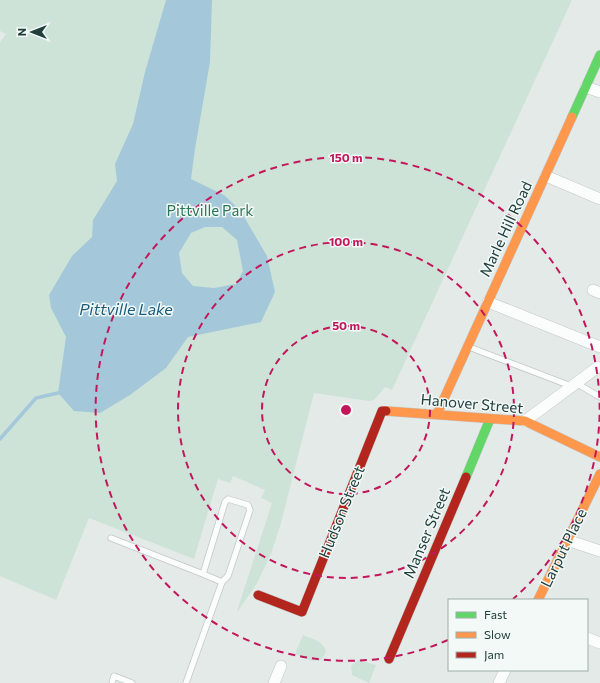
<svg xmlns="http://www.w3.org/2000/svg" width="600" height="683" font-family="Commissioner,sans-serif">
	<rect width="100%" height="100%" fill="#e4eae8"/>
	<path fill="#cde3d8" d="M0,0h572l-180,390 -7,-3 -11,13 -5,1 -55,-8 -33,130 -10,31 -14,29 -19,28h-1l35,-108 -11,-5 4,-8 -32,-14 -3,7 -12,-4 -24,80 -105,-41 -33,82 -56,-24v-534l6,-8 -6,-3z
		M303,635c9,4 21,6 23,17l-5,8 -9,1 -17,-7z
		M358,660l18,5 -7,18 -17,-8 -1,-9z"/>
	<path fill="#a4c8d9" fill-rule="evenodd" d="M166,0h46l-2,62 -15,87 -4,30 33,16 16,15 27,46 8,36 -14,30 -73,15 -22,31 -36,27 -30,18 -26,-2 -16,-18 8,-56 -15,-29 -2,-13 23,-39 20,-19 1,-17 24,-39 -2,-17 18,-40 12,-52zM205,227h17l15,13 6,31 -7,13 -22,4 -21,-2 -11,-13 -3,-20 12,-20z"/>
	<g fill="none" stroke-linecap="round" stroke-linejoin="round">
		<path stroke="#a4c8d9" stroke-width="3.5" d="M0,439l36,-41 22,-5"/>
		<g stroke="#c1c7c5" stroke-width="7">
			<path id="lane" d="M469,347l102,39
				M576,383l24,14
				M111,538l92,36
				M112,683l2,-7 18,7
				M186,683l36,-101 6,-6 22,-66 -2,-5 -20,-6 -3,3 -22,72 19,8"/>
		</g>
		<g stroke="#c1c7c5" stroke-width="12">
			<path id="street" d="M586,87l14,5
				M546,176l54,23
				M593,290l7,3
				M488,302l112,45
				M525,421l73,-54
				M567,540l33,11
				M587,638l13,5
				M274,683l7,-17
				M499,683l6,-13"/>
		</g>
		<g stroke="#c0c7c6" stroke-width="10">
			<path id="fast" d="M572,117l28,-62
				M466,477l24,-58"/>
		</g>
		<g stroke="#c0c7c6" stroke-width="10">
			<path id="slow" d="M386,411l139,10 75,36
				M437,414l135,-297
				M538,600l62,-126"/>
		</g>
		<g stroke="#c0c7c6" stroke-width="10">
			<path id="jam" d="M258,595l44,17 80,-201h4
				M389,659l77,-182"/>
		</g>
		<use href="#lane" stroke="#fbfcfc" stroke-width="5.5"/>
		<use href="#street" stroke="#fbfcfc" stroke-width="11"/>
		<use href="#fast" stroke="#63d668" stroke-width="9"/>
		<use href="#slow" stroke="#ff974d" stroke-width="9"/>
		<use href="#jam" stroke="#b3261e" stroke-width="9"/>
	</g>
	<g fill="none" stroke="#c2185b" stroke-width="2" stroke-dasharray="7 5">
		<circle cx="346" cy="410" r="84"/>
		<circle cx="346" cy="410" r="168"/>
		<path d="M448 640A252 252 0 1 1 513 599"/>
	</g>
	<g text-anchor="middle" stroke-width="3" stroke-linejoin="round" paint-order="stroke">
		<g font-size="15" fill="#2b7555" stroke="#f2f9f7">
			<text x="210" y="216">Pittville Park</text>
		</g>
		<g font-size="15" fill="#213e3b" stroke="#f2f9f7">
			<text transform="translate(506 229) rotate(-65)" y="5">Marle Hill Road</text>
			<text transform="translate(472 404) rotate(5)" y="5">Hanover Street</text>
			<text transform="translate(342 512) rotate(-68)" y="5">Hudson Street</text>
			<text transform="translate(427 533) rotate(-67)" y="5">Manser Street</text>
			<text transform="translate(564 548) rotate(-64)" y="5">Larput Place</text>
		</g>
		<g font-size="16" font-style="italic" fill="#1a5a7b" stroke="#f2f9f7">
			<text x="126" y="315">Pittville Lake</text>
		</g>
	</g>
	<circle cx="346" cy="410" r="6" fill="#c2185b" stroke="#f2f9f7" stroke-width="2"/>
	<g font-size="12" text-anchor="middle" font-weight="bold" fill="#c2185b" stroke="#f2f9f7" stroke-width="3" stroke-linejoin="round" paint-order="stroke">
		<text x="346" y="162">150 m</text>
		<text x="346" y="246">100 m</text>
		<text x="346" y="330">50 m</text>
	</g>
	<rect x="448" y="599" width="140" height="72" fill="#f2f9f7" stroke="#9eaeac"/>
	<rect x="456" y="612" width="20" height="6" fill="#63d668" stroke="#9eaeac"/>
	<text x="484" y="619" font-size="12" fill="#213e3b">Fast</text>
	<rect x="456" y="632" width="20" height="6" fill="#ff974d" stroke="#9eaeac"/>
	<text x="484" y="639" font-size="12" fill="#213e3b">Slow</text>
	<rect x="456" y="652" width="20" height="6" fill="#b3261e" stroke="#9eaeac"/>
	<text x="484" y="659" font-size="12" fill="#213e3b">Jam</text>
	<g transform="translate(32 32) rotate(270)" stroke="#f2f9f7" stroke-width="3" paint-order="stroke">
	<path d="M0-3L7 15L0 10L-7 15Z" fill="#213e3b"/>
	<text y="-6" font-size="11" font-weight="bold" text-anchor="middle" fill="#213e3b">N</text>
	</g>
</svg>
